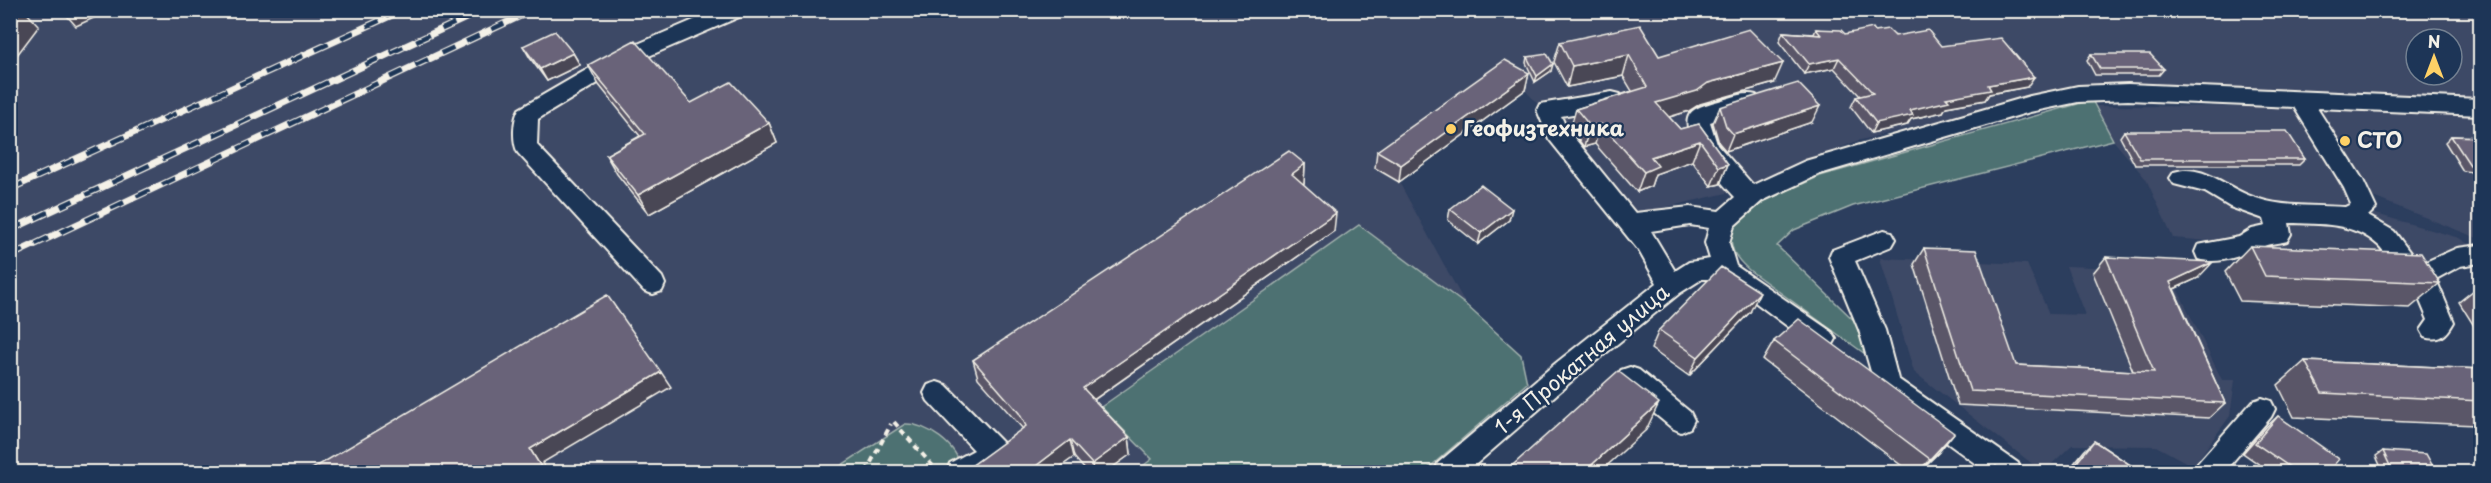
<svg xmlns="http://www.w3.org/2000/svg" width="2491" height="483" font-family="'Playpen Sans',sans-serif">
	<rect width="100%" height="100%" fill="#2c3e5e"/>
	<filter id="ink" filterUnits="userSpaceOnUse"><feTurbulence type="fractalNoise" baseFrequency=".0167" numOctaves="2"/><feDisplacementMap in="SourceGraphic" scale="12" xChannelSelector="R" yChannelSelector="G"/><feConvolveMatrix kernelMatrix="1 2 1 2 8 2 1 2 1" color-interpolation-filters="sRGB"/></filter>
	<g filter="url(#ink)">
		<path fill="#3e4966" fill-rule="evenodd" d="M2480,10v90l-195,-9 -239,2 -189,48 -126,51 -94,22 -112,-124 -126,92 67,123 -216,167h-1239l-1,-461zM2416,39h36v36h-36z
			M2096,106l202,1 182,7v125l-112,-44 -29,-15 37,34 83,24 21,14v11l-307,-25 -27,-59 -33,-39z
			M1880,258l147,6 22,50 36,1 -19,-49 102,4 54,110h13l-5,36 -37,50 -37,-20 -84,-1 -29,27 -129,-100z"/>
		<path fill="#4e7172" stroke="#a1b1ad" stroke-width="1.5" d="M2092,100l21,40 -260,66 -59,24 -17,16 86,83 27,43 -141,-102c-16,-14 -19,-22 -18,-42l34,-27 55,-25z
			M1359,225l107,80 55,50 6,28 -103,89h-289l17,-13 -51,-52z
			M905,424c21,-1 54,22 55,44l-4,4h-125z"/>
		<g fill="none" stroke-linecap="round" stroke-linejoin="round">
			<g stroke="#f4f1e8" stroke-width="4">
				<path id="minor" d="M717,10h30l-3,5 -116,50 -90,54 -1,26 125,132 3,7 -3,7 -9,3 -9,-3 -126,-138c-6,-11 -5,-33 1,-44l93,-54z
					M2128,84l352,15v16l-163,-7 46,72 13,28 -8,8 26,15 23,31 4,2 36,-16 23,-3v18l-20,3 -24,13 18,43c-7,13 -14,20 -29,15l-4,-7 7,-10 -16,-38c-22,-10 -19,-23 -34,-37 -25,-23 -58,-21 -89,-22l2,11 -4,7c-7,2 -16,2 -23,5 -20,8 -44,20 -66,13l-3,-7 3,-7 41,-8 13,-8 14,-3 -2,-7 -34,-12 -25,-15 -31,-8 -4,-6 4,-6c27,-9 51,14 74,23 31,13 65,10 97,12l6,-3 -7,-16 -50,-81 -166,-7 -50,2 -48,10 -210,62 -58,27 -28,25 -5,17 7,23 96,66 4,7 -4,7 -9,4 -9,-4 -90,-67h-22l-22,14 -106,86 -107,93h-32l3,-9 118,-100 101,-80 -18,-32 -90,-112 -12,-29 3,-6 72,-12 8,2 3,6 -3,6 -59,10 6,13 68,84 55,-6 29,4 16,-14c-12,-13 -59,-63 -45,-83 5,-7 16,-9 25,-12 13,-3 28,-11 41,-7l3,6 -3,6 -46,15 7,22 36,41 52,-24 225,-65 48,-10zM1690,225l19,3 -4,15 5,16 -21,3 -14,9 -24,-40z
					M1884,230l8,2 4,7 -4,7 -37,15 30,69 13,49 120,84 3,9h-34l-110,-80 -18,-62 -30,-73 3,-7z
					M1630,367l9,3 51,42 4,8 -4,8 -9,4 -9,-4 -51,-42 -4,-8 4,-8z
					M937,382l9,3 58,59 3,8c-11,24 -38,20 -60,20l3,-9 24,-13 -46,-49 -4,-8 4,-8z
					M2262,398l9,3 4,8 -4,8 -47,55h-29l3,-9 55,-62z"/>
			</g>
			<path stroke="#f4f1e8" stroke-width="4" stroke-dasharray="6 4.5" stroke-linecap="butt" d="M894,422l44,50
				M866,472l25,-48
				M2468,472l12,-11"/>
			<use href="#minor" fill="#1d3557" fill-rule="evenodd"/>
			<g stroke="#f4f1e8" stroke-width="7">
				<path id="rail" d="M10,189l393,-179
					M10,230l473,-220
					M10,256l523,-246"/>
			</g>
			<use href="#rail" stroke="#1d3557" stroke-width="4.5" stroke-dasharray="14" stroke-linecap="butt"/>
		</g>
		<path fill="#5a5668" stroke="#f4f1e8" stroke-width="1.5" d="M1816,29l29,5 30,-3 66,15 86,41 -38,7 -4,6 -39,7 -3,5 -32,7 -4,6 -36,8 -20,-26 5,-10 4,-1 -26,-28 -30,6 -25,-32 4,-10 31,2z
			M1560,42l99,14 115,27 -74,21 -11,7 -20,6 11,12 19,-5 29,40 -8,20 -9,2 -19,-25 -37,13 -4,12 -14,6 -42,-48 -11,3 -14,-18 6,-20 56,-18 -9,-15 -56,11 -13,-25z
			M523,46l50,7 7,12 -33,16 -17,-23z
			M2091,54l73,15 -5,6h-64l-8,-15z
			M1527,57l24,14 -16,11 -9,-19z
			M588,65l103,38 78,20 8,20 -128,71 -32,-40 -11,-19 34,-19 -41,-51z
			M1529,73l-4,17 -126,92 -24,-14 2,-17z
			M1720,107l92,15 -86,29 -7,-8 -6,-20z
			M2124,131l181,28 -6,6h-164l-15,-28z
			M2451,136l30,1v36l-18,-2 -18,-29z
			M1305,164l-1,19 -1,1 31,47 -240,169 35,37 2,17 -25,18h-19l-13,-15 -21,15h-90l60,-43 -45,-51 -5,-18z
			M1450,209l59,11 -31,24 -30,-24z
			M2250,246l190,37 -30,25 -170,-7 -15,-29z
			M1924,248l92,117 117,6 -40,-98 13,-16 92,21 -24,11 51,114 -16,15 -251,-13 -44,-141z
			M2479,286h2v51l-22,-35z
			M1750,312l-61,64 -38,-27 8,-19z
			M1774,341l165,111 -20,20h-9l-147,-112z
			M2305,361l176,8v53l-5,3 -182,-8 -16,-32z
			M2278,416l50,56h-58l-27,-19 23,-26z
			M2094,441l47,31h-74l17,-21z
			M2383,451l53,21h-53l-7,-16z"/>
		<path fill="#4a4655" stroke="#f4f1e8" stroke-width="1.5" d="M21,10h3l15,16 -28,37 -1,-38z
			M62,10h49l-35,16z
			M573,53l7,12 -33,16 -7,-12z
			M1629,55l-6,21 -56,11 5,-21z
			M1839,58l-5,10 -30,6 5,-10z
			M1783,63l-9,20 -74,21 -11,7 -40,12 7,-20 52,-20z
			M1553,64l-2,7 -16,11 2,-6z
			M1529,73l-4,17 -126,92 2,-17z
			M2034,77l-7,10 -38,7 -4,6 -39,7 -3,5 -32,7 -4,6 -36,8 5,-10 34,-13 78,-25z
			M1820,106l-8,16 -86,29 7,-17z
			M769,123l8,20 -128,71 -11,-19z
			M1601,124l-6,20 -11,3 6,-21z
			M1700,141l-8,20 -37,13 -4,12 -14,6 7,-20 7,-15z
			M1305,164l-1,19 -13,10 1,-19z
			M1728,164l-8,20 -9,2 8,-19z
			M1512,209l-3,11 -31,24 3,-11z
			M1336,213l-2,18 -248,174 -3,-17z
			M2213,262l-15,16 -42,19 14,-15z
			M1760,292l-10,20 -61,64 9,-19z
			M661,372l10,15 -129,76 6,9h-4l-14,-23z
			M1659,403l-13,27 -46,42h-16z
			M1954,433l-15,19 -21,20z
			M1129,437l2,17 -25,18h-13l-1,-8z
			M1070,440l4,17 -21,15h-25z"/>
		<path fill="#696479" stroke="#f4f1e8" stroke-width="1.5" d="M10,10h11l-11,15z
			M1640,25l19,31 90,-27 34,34 -75,20 -11,8 -41,12 24,26 19,-5 29,40 -9,3 -19,-26 -49,16 7,9 -14,6 -43,-48 -11,2 -14,-17 71,-22 -18,-32 -57,11 -12,-24z
			M1873,28l2,3 13,-2 7,7 33,-6 13,16 60,-8 33,39 -46,8 3,5 -45,8 3,3 -39,9 3,5 -37,8 -20,-26 17,-4 -34,-35 -30,6 -26,-32 38,3 -5,-6 25,1 4,4z
			M555,31l18,22 -33,16 -17,-23z
			M635,40l56,63 40,-21 38,41 -131,72 -32,-40 39,-21 -57,-69z
			M1547,54l6,10 -16,12 -10,-19z
			M2091,54h59l14,15h-64z
			M1505,60l24,13 -128,92 -24,-14z
			M1798,83l22,23 -87,28 -7,-8 -6,-19z
			M2124,131h163l18,28h-165z
			M2451,136l30,1v29l-11,-1z
			M1289,151l16,13 -13,10 44,39 -253,175 46,49 -37,27 -22,-24 -42,32h-65l63,-46 -7,-13 -46,-53z
			M1481,185l31,24 -31,24 -31,-24z
			M2250,246l171,7 19,30 -175,-7z
			M1924,248l52,2 40,115 138,7 -48,-115 107,5 -43,20 55,121 -255,-12z
			M1721,267l39,25 -62,65 -39,-27z
			M607,295l54,77 -131,77 14,23h-237z
			M1799,319l155,114 -24,26 -156,-118z
			M2305,361l176,8v32l-159,-8z
			M1618,371l41,32 -75,69h-79z
			M2278,416l61,43 -11,13h-31l-42,-29z
			M2094,441l47,31h-57l-10,-6z
			M2383,451l43,3 10,18 -44,-2z
			M1996,466l9,6h-15z"/>
	</g>
	<g fill="#ffd166" stroke="#1d3557" stroke-width="2">
		<circle cx="1451" cy="129" r="6"/>
		<circle cx="2345" cy="141" r="6"/>
	</g>
	<g text-anchor="middle" stroke-width="4.5" stroke-linejoin="round" paint-order="stroke">
		<g font-size="21" font-weight="bold" fill="#f4f1e8" stroke="#1d3557" text-anchor="start">
			<text x="1463" y="136">Геофизтехника</text>
			<text x="2357" y="148">СТО</text>
		</g>
		<g font-size="21" fill="#f4f1e8" stroke="#1d3557">
			<text transform="translate(1582 360) rotate(-40)" y="7">1-я Прокатная улица</text>
		</g>
	</g>
	<rect width="2491" height="483" fill="none" stroke="#1d3557" stroke-width="36"/>
	<rect x="18" y="18" width="2455" height="447" fill="none" stroke="#f4f1e8" stroke-width="2" filter="url(#ink)"/>
	<g transform="translate(2434 57)"><circle r="28" fill="#1d3557" stroke="#738091" stroke-width="1.5"/>
	<path d="M0-4.5L10 22L0 15L-10 22Z" fill="#ffd166"/>
	<text y="-9" font-size="16" font-weight="bold" text-anchor="middle" fill="#f4f1e8">N</text>
	</g>
</svg>
